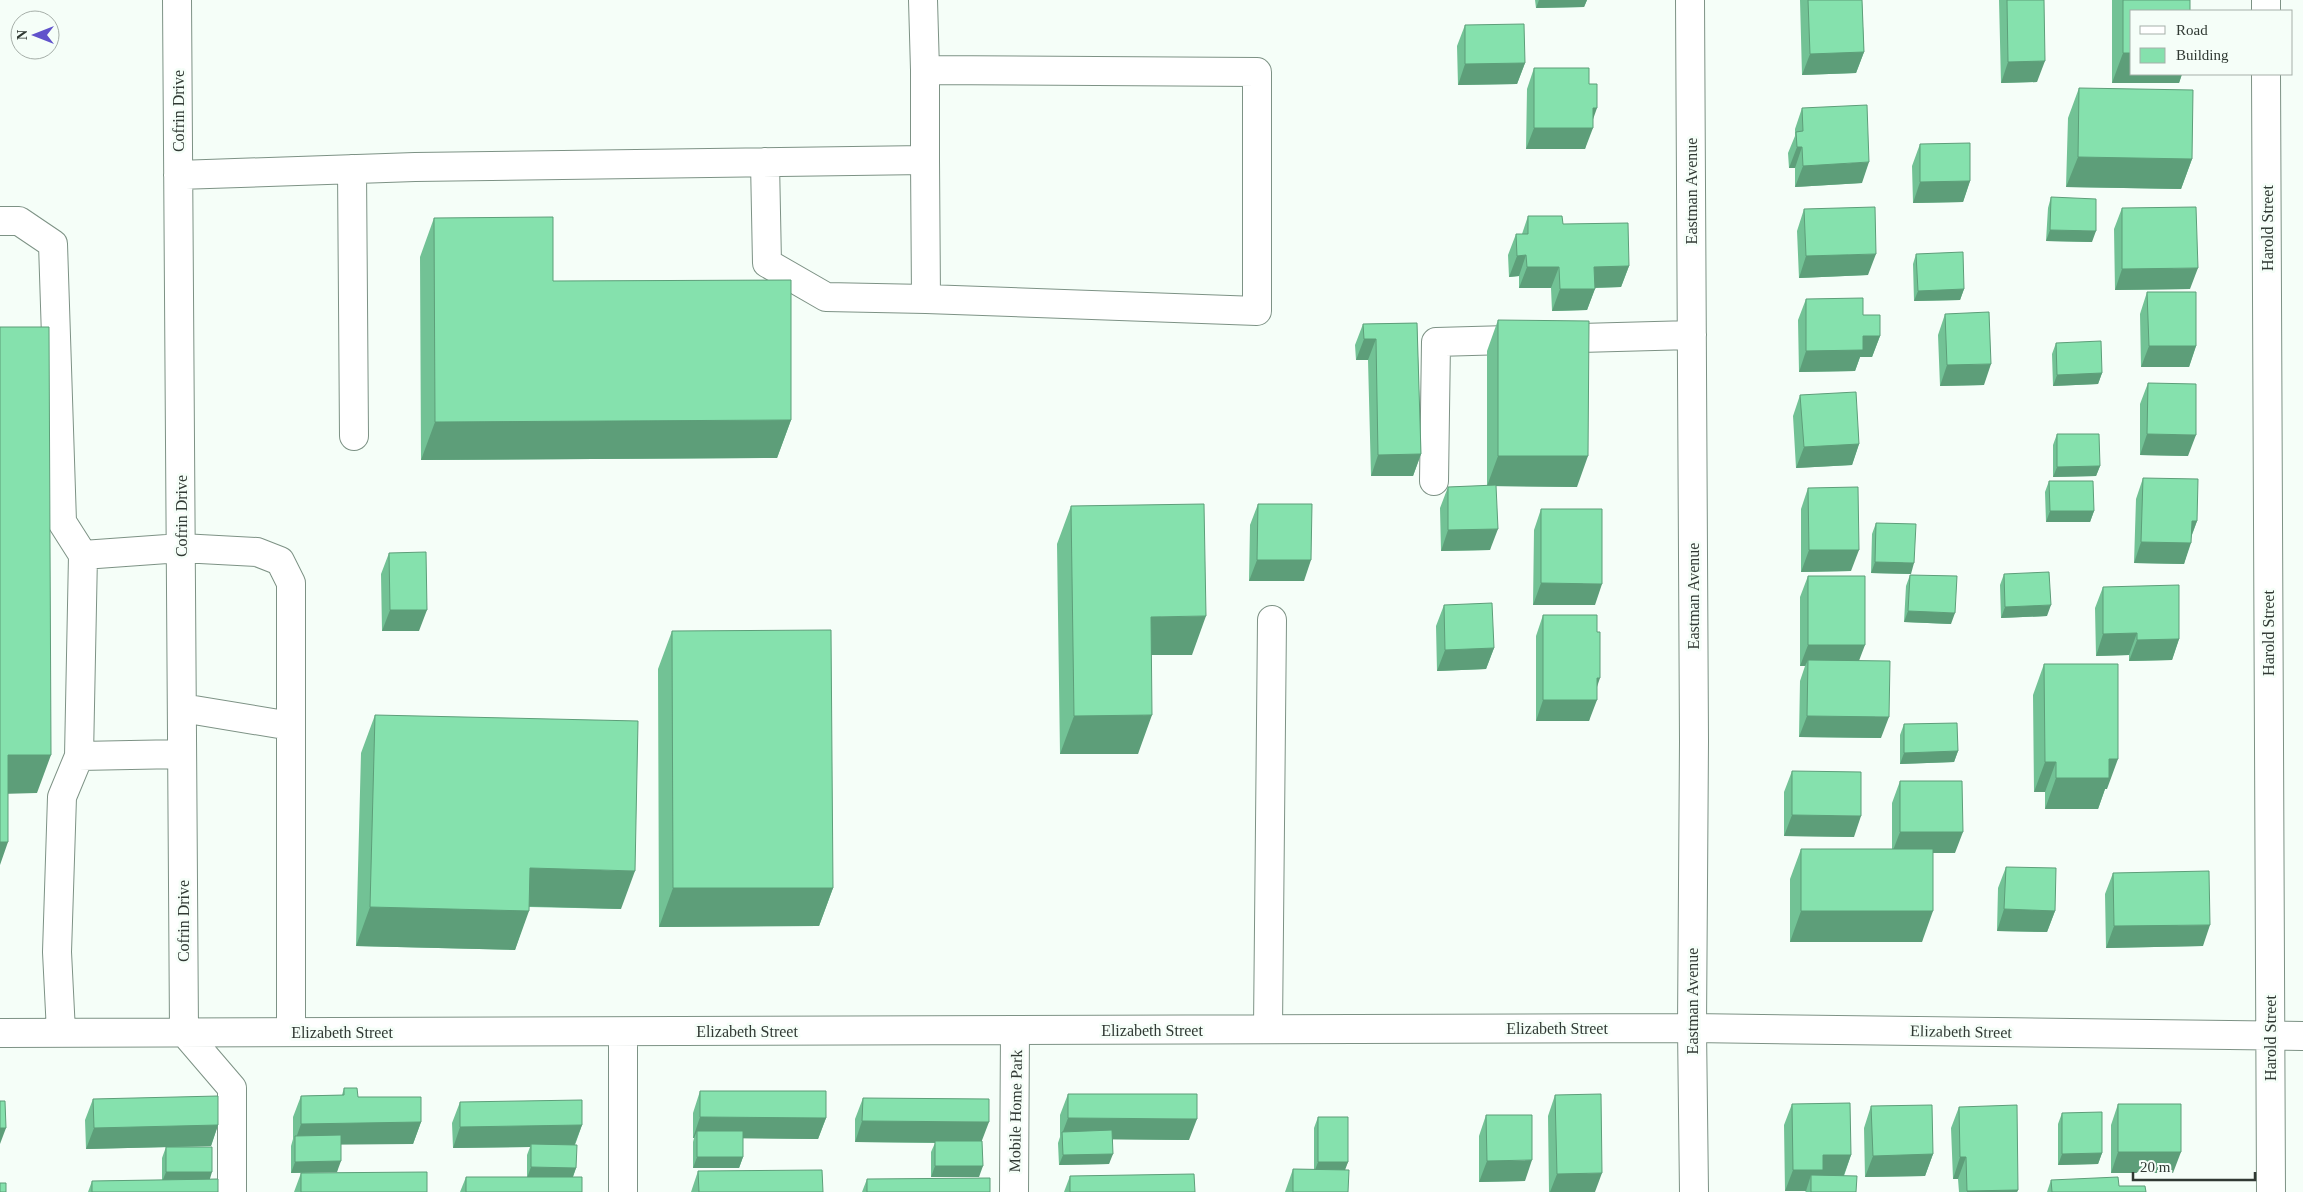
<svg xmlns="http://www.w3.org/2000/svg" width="2303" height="1192" font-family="Georgia,serif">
	<rect width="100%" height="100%" fill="#f5fef8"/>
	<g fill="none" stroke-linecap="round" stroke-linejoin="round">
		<g stroke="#7d9285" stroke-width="30">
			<path id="minor" d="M177,0l7,1032 48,56v104
				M923,0l2,70
				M1690,0l4,741 -2,287 2,164
				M2266,0v11
				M2266,74l5,1118
				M765,162l2,101 59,34 100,2
				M352,169l2,267
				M178,175l237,-8 510,-7v-90l332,2v239l-331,-12 -1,-139
				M0,221h19l34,23 9,278 21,33 -4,201 -17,41 -5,155 4,80
				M1434,481l2,-139 256,-7
				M83,555l98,-7 76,4 23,9 11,22v449
				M182,708l109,18
				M79,756l103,-2
				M1268,1029l4,-409
				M623,1032v160
				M0,1033l1692,-5 611,8
				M1014,1192l1,-162"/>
		</g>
		<use href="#minor" stroke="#fff" stroke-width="28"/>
	</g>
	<path fill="#72c295" d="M1535,0h52l-3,7 -48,1z
		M1800,0h62l2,52 -8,21 -54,2z
		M1999,0h45l-7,82 -36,1z
		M2112,0h78l-58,74h50l-3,9h-67z
		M1465,25l60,38 -8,21 -59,1 -1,-39z
		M1534,68l55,16 4,35 -8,30h-59l1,-60z
		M2079,88l113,71 -11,30 -115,-2 2,-69z
		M1802,108l60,75 -67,4v-19h-6l-1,-15 7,-17v-7z
		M1920,144l50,37 -7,21 -50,1 -1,-37z
		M2051,197l41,45 -46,-1 2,-33z
		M2122,208l68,81 -75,1 -1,-61z
		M1804,209l64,66 -69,3 -2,-47z
		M1528,216l35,8 66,42 -8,21 -26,1 -8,22 -35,1 -1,-23h-32v-12l-10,1 -1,-22 8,-21h6z
		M434,218l119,63 238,139 -14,38 -356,2 -1,-203z
		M1916,254l48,35 -4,11 -46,1 -1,-37z
		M2147,292l49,54 -7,21h-48l-1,-53z
		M1806,299l57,16 17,21 -8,21h-12l-5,14 -56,1 -1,-52z
		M1945,314l39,71 -44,1 -2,-51z
		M1498,320l79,167 -81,-1 -6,64 -49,1 -1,-43 8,-21 39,-1v-135z
		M1417,323l4,131 -8,22h-42l-3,-116h-12l-1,-15 8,-21z
		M2056,343l46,30 -4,11 -45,2 -1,-32z
		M2148,383l40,73 -48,-1v-51z
		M1800,395l59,49 -7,21 -56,3 -3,-52z
		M2057,434l43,32 -4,10 -43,1v-32z
		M2143,478l54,43 -5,14 -8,29 -50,-1 2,-64z
		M2049,481l45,30 -4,11h-44l-1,-30z
		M1808,488l43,83 -50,1v-63z
		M1258,504l46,77h-55l1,-56z
		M1071,506l121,149h-41l-13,99h-78l-3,-210z
		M1541,509l54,96h-62l1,-75z
		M1876,523l35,51 -40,-1 1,-39z
		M389,553l30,78h-37l-1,-57z
		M2004,574l43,42 -46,2 -1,-33z
		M1910,575l41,49 -47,-2 2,-36z
		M1808,576l51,84 22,78 -82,-1 1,-56 5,-15h-5v-69z
		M2103,587l76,52 -7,21 -43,1v-6l-33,1 -1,-48z
		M1444,605l50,43 -8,21 -49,2 -1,-45z
		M1543,615l54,72 -8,34h-53v-85z
		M672,631l161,257 -14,38 -160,1 -1,-258z
		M2044,664l63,125h-2l-7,20h-53v-17h-11l-1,-97z
		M375,715l246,194 -92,-2 -14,43 -159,-4 5,-193z
		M1904,724l54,27 -4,11 -54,2v-29z
		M1792,771l62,66 -70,-1v-44z
		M1900,781l55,72h-22l-11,89h-132v-63l11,-30h91v-46z
		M2006,867l49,44 -8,21 -50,-1 1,-43z
		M2113,873l90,73 -97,2 -1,-54z
		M344,1088l14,9 63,25 -8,22h-72l-4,28 -46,1v-27l2,-7v-22l8,-21 41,-1z
		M700,1091l126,27 -8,21 -75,-1v19l-4,11h-46v-26l1,-4h-1v-25z
		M1068,1094l121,46 -76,-1 -4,25 -50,1 -1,-22 2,-6v-22z
		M1555,1095l40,97h-46l-1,-76z
		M863,1098l118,43 -2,36h-48v-25l4,-9 -80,-1v-23z
		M93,1099l125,26 -7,21 -125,3 -1,-29z
		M460,1102l122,23 -7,20 1,23 -3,9 9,15h-122l6,-15h61v-22l3,-8 -77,1 -1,-25z
		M1792,1104l59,51 -7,21 12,16h-51l1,-1h-21l-1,-66z
		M2118,1104l55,69h-62v-48z
		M1871,1106l62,48 -8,22 -60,1 -1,-49z
		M1959,1107l59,83 -1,2h-58l-1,-13h-5l-2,-51z
		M2062,1113l40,40 -4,11 -40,1v-41z
		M1486,1115l39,66 -46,1v-46z
		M1318,1117l30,45 -4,8 4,22h-63l8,-23 21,1v-42z
		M166,1147l44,32 8,13h-130l4,-11 70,-1v-22z
		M698,1171l125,21h-132z
		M301,1173l126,19h-133z
		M1070,1176l125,16h-131z
		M867,1179l123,13h-128z
		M2051,1180l68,6 27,6h-99z"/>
	<path fill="#5d9e79" d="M1539,0h48l-3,7 -48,1z
		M1864,52l-8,21 -54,2 8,-21z
		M2123,53h9v21h50l-3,9h-67z
		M2045,61l-8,21 -36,1 7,-21z
		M1525,63l-8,21 -59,1 7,-21z
		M1593,108h4l-7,20h3l-8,21h-59l8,-21z
		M1797,147h5l-7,21h-6z
		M2078,157l114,2 -11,30 -115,-2z
		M1869,162l-7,21 -67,4 8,-21z
		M1970,181l-7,21 -50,1 7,-21z
		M2050,230l46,1 -4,11 -46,-1z
		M1876,254l-8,21 -69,3 7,-22z
		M1526,255l-7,21 -10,1 8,-21z
		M1629,266l-8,21 -35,1 8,-21z
		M1527,267h32l-8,21h-32z
		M2198,268l-8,21 -75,1 7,-21z
		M1560,289h35l-8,21 -35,1z
		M1964,289l-4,11 -46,1 4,-10z
		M1863,336h17l-8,21h-12l-5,14 -56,1 7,-21z
		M1364,339h12l-8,21h-12z
		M2149,346h47l-7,21h-48z
		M1991,364l-7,21 -44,1 7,-21z
		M2102,373l-4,11 -45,2 4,-11z
		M791,420l-14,38 -356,2 14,-38z
		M2147,434l49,1 -8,21 -48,-1z
		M1859,444l-7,21 -56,3 8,-21z
		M1421,454l-8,22h-42l7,-21z
		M1498,456h90l-11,31 -90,-1z
		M2100,466l-4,10 -43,1 4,-10z
		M2050,511h44l-4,11h-44z
		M2192,521h5l-8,21z
		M1498,529l-8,21 -49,1 7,-21z
		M2141,542l50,1 -7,21 -50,-1z
		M1809,550h50l-8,21 -50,1z
		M1257,560h54l-7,21h-55z
		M1875,562l39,1 -3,11 -40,-1z
		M1541,583l61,1 -7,21h-62z
		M2051,605l-4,11 -46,2 4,-11z
		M390,610h37l-8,21h-37z
		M1908,611l47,2 -4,11 -47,-2z
		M1206,616l-14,39h-55l14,-38z
		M2137,633l-8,22 -33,1 7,-22z
		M2179,639l-7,21 -43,1 8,-21z
		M1808,645h57l-8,21 -49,-6 -3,6h-5z
		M1494,648l-8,21 -49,2 8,-21z
		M1597,678h3l-7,21z
		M1543,700h54l-8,21h-53z
		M1152,715l-14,39h-78l14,-38z
		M1807,716l82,1 -8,21 -82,-1z
		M1958,751l-4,11 -54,2 4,-11z
		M8,755h43l-14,38 -37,1z
		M2109,759h9l-11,30h-2l-7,20h-53l11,-31z
		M2045,762h11l-11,30h-11z
		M1792,815l69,1 -7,21 -70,-1z
		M1900,832h63l-8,21h-63z
		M0,842h8l-8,23z
		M530,868l105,3 -14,38 -105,-3z
		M673,888h160l-14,38 -160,1z
		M370,907l159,4 -14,39 -159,-4z
		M2004,909l51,2 -8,21 -50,-1z
		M1801,911h132l-11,31h-132z
		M2210,925l-7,21 -97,2 8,-22z
		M700,1117l126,1 -8,21 -121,-1v-7l-3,7h-1z
		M1068,1118l129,1 -8,21 -127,-1v-5z
		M862,1121l127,1 -8,21 -126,-1z
		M421,1122l-8,22 -118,1v-4l6,-17z
		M218,1125l-7,21 -125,3 8,-21z
		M582,1125l-8,21 -43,-2 -1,3 -77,1 7,-21z
		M0,1128h6l-6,16z
		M2118,1152h63l-8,21h-62z
		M2102,1153l-4,11 -40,1 4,-11z
		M1113,1154l-4,10 -50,1 4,-10z
		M1933,1154l-8,22 -60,1 8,-21z
		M1823,1155h28l-8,22 -32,-2 -5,16h-21l8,-21z
		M697,1157h46l-4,11h-46z
		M1960,1157h6l-8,22h-5z
		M1532,1160l-7,21 -46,1 8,-21z
		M341,1161l-4,11 -46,1 4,-11z
		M1318,1162h30l-4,11h-30z
		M935,1166h48l-4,11h-48z
		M531,1167l45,1 -4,11 -45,-1z
		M166,1172h46l-3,10h-47z
		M1602,1173l-7,19h-45l7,-18z
		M2018,1190l-1,2h-50v-1z"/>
	<path fill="#85e1ad" stroke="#5d9e79" d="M1808,0h54l2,52 -54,2z
		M2007,0h37l1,61 -37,1z
		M2123,0h67v11h-58v42h-9z
		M1524,24l1,39 -60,1v-39z
		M1534,68h55v16h8v24h-4v20h-59z
		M2079,88l114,2 -1,69 -114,-2z
		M1867,105l2,57 -66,4 -1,-19h-5l-1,-15 7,-1 -1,-23z
		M1970,143v38l-50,1v-38z
		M2051,197l45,2v32l-46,-1z
		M1875,207l1,47 -70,2 -2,-47z
		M2196,207l2,61 -76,1v-61z
		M1528,216h34l1,8 65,-1 1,43 -35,1 1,22h-35l-1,-22h-32l-1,-12 -9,1 -1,-22h12z
		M553,217v64l238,-1v140l-356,2 -1,-204z
		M1963,252l1,37 -46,2 -2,-37z
		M2147,292h49v54h-47z
		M1863,298v17h17v21h-17v14l-57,1v-52z
		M1989,312l2,52 -44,1 -2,-51z
		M1498,320l91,1 -1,135h-90z
		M1417,323l4,131 -43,1 -2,-116h-12l-1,-15z
		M0,327h49l2,428h-43v87h-8z
		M2101,341l1,32 -45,2 -1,-32z
		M2148,383l48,1v51l-49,-1z
		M1856,392l3,52 -55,3 -4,-52z
		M2057,434h42l1,32 -43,1z
		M2143,478l55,1 -1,42h-5l-1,22 -50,-1z
		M2049,481h44l1,30h-44z
		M1496,485l2,44 -50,1v-43z
		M1858,487l1,63h-50l-1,-62z
		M1204,504l2,112 -55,1 1,98 -78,1 -3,-210z
		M1258,504h54l-1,56h-54z
		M1541,509h61v75l-61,-1z
		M1876,523l40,1 -2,39 -39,-1z
		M426,552l1,58h-37l-1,-57z
		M2049,572l2,33 -46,2 -1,-33z
		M1910,575l47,1 -2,37 -47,-2z
		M1808,576h57v69h-57z
		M2179,585v54l-42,1v-7l-34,1v-47z
		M1492,603l2,45 -49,2 -1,-45z
		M1543,615h54v17h3v46h-3v22h-54z
		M831,630l2,258h-160l-1,-257z
		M1808,660l82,1 -1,56 -82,-1z
		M2044,664h74v95h-9v19h-53v-16h-11z
		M375,715l263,6 -3,150 -105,-3 -1,43 -159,-4z
		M1957,723l1,28 -54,2v-29z
		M1792,771l69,1v44l-69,-1z
		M1900,781h62l1,51h-63z
		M1801,849h132v62h-132z
		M2006,867l50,1 -1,43 -51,-2z
		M2209,871l1,54 -96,1 -1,-53z
		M344,1088h13l1,9h63v25l-120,2v-28l43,-1z
		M700,1091h126v27l-126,-1z
		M1068,1094h129v25l-129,-1z
		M1601,1094l1,79 -45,1 -2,-79z
		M218,1096v29l-124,3 -1,-29z
		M863,1098l126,1v23l-127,-1z
		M582,1100v25l-122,2v-25z
		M0,1101h5l1,27h-6z
		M1850,1103l1,52h-28v15h-30l-1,-66z
		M2118,1104h63v48h-63z
		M1932,1105l1,49 -60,2 -2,-50z
		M2017,1105l1,85 -51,1 -1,-34h-6l-1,-50z
		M2102,1112v41l-40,1v-41z
		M1486,1115h46v45l-45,1z
		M1318,1117h30v45h-30z
		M1112,1130l1,24 -50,1 -1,-23z
		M697,1131h46v26h-46z
		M341,1135v26l-46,1v-26z
		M935,1141h47l1,25h-48z
		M531,1144l46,1 -1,23 -45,-1z
		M166,1147h46v25h-46z
		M1293,1169l56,1 -1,22h-55z
		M822,1170l1,22h-124l-1,-21z
		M427,1172v20h-126v-19z
		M1194,1174l1,18h-125v-16z
		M1811,1175l46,1 -1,16h-45z
		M466,1177h116v15h-116z
		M2118,1177l1,9h26l1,6h-94l-1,-12z
		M990,1178v14h-123v-13z
		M218,1179v13h-126v-11z
		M0,1183h6v9h-6z"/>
	<g text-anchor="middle" stroke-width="5" stroke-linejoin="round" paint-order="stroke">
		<g font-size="16" fill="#303933" stroke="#f5fef8">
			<text transform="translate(178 111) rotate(-90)" y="6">Cofrin Drive</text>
			<text transform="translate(1691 191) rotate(-90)" y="6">Eastman Avenue</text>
			<text transform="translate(2267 228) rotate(-90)" y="6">Harold Street</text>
			<text transform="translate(181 516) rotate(-90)" y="6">Cofrin Drive</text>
			<text transform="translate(1693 596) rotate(-90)" y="6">Eastman Avenue</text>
			<text transform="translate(2268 633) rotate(-90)" y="6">Harold Street</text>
			<text transform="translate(183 921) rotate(-90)" y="6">Cofrin Drive</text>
			<text transform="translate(1692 1001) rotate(-90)" y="6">Eastman Avenue</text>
			<text x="1557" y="1034">Elizabeth Street</text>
			<text x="1152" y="1036">Elizabeth Street</text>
			<text x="747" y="1037">Elizabeth Street</text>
			<text transform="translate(1961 1031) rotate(1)" y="6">Elizabeth Street</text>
			<text x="342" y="1038">Elizabeth Street</text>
			<text transform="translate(2270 1038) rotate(-90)" y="6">Harold Street</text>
			<text transform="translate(1015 1111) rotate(-89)" y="6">Mobile Home Park</text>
		</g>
	</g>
	<rect x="2130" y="10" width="162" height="65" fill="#f5fef8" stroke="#a6afa9"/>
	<rect x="2140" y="26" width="25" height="8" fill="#ffffff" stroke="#a6afa9"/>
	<text x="2176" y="35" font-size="15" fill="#303933">Road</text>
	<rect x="2140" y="48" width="25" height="15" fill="#85e1ad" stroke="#a6afa9"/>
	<text x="2176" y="60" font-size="15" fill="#303933">Building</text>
	<g transform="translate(35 35) rotate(270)"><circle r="24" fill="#f5fef8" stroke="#a6afa9"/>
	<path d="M0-4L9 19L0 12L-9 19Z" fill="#6052cb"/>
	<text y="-8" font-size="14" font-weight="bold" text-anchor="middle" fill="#303933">N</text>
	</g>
	<path d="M2133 1172v8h122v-8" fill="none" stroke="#303933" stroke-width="2.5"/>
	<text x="2140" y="1172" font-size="15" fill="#303933" stroke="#f5fef8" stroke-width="4" paint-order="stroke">20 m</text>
</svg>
